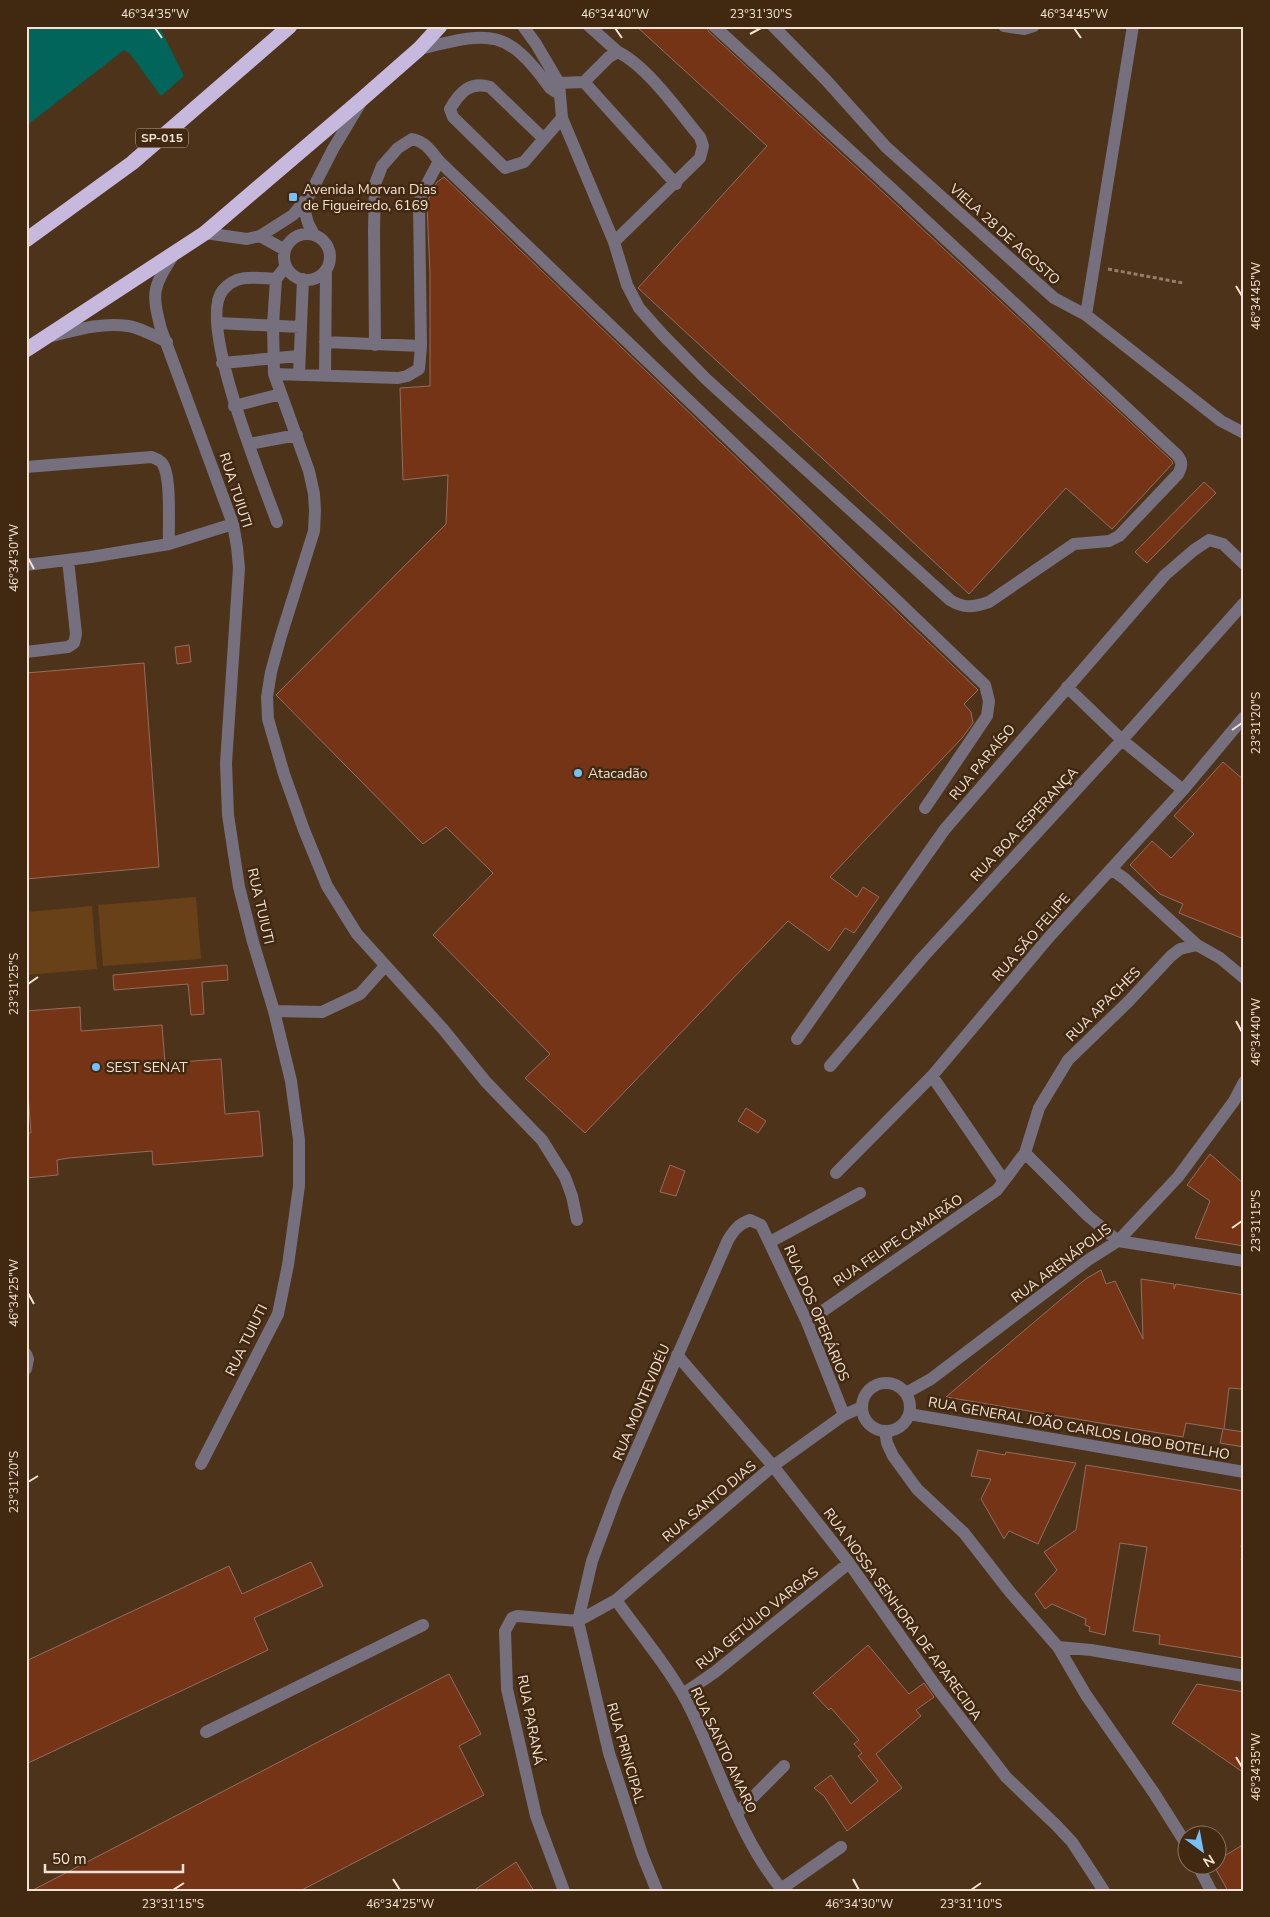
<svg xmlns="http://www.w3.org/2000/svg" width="1270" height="1917" font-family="'Nunito Sans',sans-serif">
	<rect width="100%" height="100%" fill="#4c331a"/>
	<path fill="#694119" d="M196,897l5,62 -98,7 -5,-61z
		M92,906l5,63 -71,6v-63z"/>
	<path fill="#01655b" d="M26,26h133l25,50 -23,20 -31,-42 -6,-4 -98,76z"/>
	<path fill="#763417" stroke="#936d5f" d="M636,26h70l3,6 178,164 284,264 2,3 -61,66 -46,-41 -97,106 -331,-306 129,-142z
		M444,177l534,513 -14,14 7,8 2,11 -11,15 -132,139 27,20 6,-10 16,10 -25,36 -9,-5 -16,23 -41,-30 -203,212 -60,-55 25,-24 -117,-119 60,-62 -47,-46 -23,17 -147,-149 170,-171 2,-49 -45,5 -3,-92 30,-2v-113l-3,-67 2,-8 8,-16z
		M1204,482l12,11 -69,70 -12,-11z
		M189,645l2,17 -14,2 -2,-17z
		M144,663l15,204 -133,12v-206z
		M1223,762l21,18v159l-65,-26 4,-9 -23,-10 -30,-29 22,-24 19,17 23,-24 -20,-18z
		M227,965l1,15 -26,2 2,32 -13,1 -3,-31 -74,6 -1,-15z
		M80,1007l1,24 81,-6 3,38 56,-4 4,55 34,-3 4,45 -110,9 -1,-14 -83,7 -12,2 1,15 -32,3v-45h5l-5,-64v-58z
		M746,1108l20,13 -8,12 -20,-12z
		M1210,1154l34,30v62l-49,-8 15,-37 -23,-16z
		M670,1165l15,6 -9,25 -16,-4z
		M1101,1270l5,14 9,-3 28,58 -2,-60 33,5v5l2,-5 68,11v84l-2,10 -13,-1 -5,41 20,3v15l-24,-4 3,-14 -37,-6 -3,14 -237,-40 120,-102 21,-17z
		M978,1450l27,5 1,-3 70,11 -38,81 -29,-13 -5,8 -23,-40 10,-20 -20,-3z
		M1086,1465l158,26v37l-3,19h3l-3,13h3v98l-85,-14 1,-9 -27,-4 14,-84 -27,-4 -15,92 -16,-4 1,-4 -5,-2 1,-6 -34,-15 -7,5 -10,-15 22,-24 -13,-18 32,-22z
		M311,1562l12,24 -69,32 14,32 -242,114v-103l203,-95 13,28z
		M868,1645l41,49 15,-11 10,14 -18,13 5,6 -45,38 26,34 -55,43 -23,-35 -10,-8 17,-13 20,29 27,-23 -20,-25 4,-3 -8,-9 5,-4 -28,-32 -2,2 -16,-17z
		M449,1674l32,60 -22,12 25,49 -184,96h-269z
		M1197,1684l47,8v81l-72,-50z
		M1244,1844v47h-16l-15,-27h5v-4z
		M516,1862l18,29h-61z"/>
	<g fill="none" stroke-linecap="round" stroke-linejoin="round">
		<path stroke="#937e69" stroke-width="3" stroke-dasharray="4 2.5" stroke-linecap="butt" d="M1108,269l75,14"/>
		<path stroke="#756f7e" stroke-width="12" d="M523,26l13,18 23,39 3,35 52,124 13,43 12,23 23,26 44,45 244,221c14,9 24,7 39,2l85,-58 35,-3 10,-5 59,-62c4,-8 5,-12 -1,-19l-284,-265 -179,-164
			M589,26l29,26
			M773,26l53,54 60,67 168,151 32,17 135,106 23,12
			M1004,26l20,3 10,-3
			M419,49c69,-16 86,-24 131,39l6,4
			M584,82l92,102
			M550,88l9,-5 25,-1 25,-25 9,-5c29,14 61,60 82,85l3,9 -3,12 -86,84
			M543,138l-53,-51c-20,-6 -30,5 -40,22l3,8 52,51 19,-6 38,-44
			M439,161l546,524 4,16 -2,15 -62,92
			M303,205l5,18 6,12
			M205,233l42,6 13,-3 33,-21 17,-21 23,-45 27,-45
			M284 257a23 23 0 1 1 46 0a23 23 0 1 1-46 0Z
			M260,236l25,14
			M174,254c-21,34 -23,36 -13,75l72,195 4,23 2,21 -13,195 2,52 11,72 14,55 21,69 17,70 8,59v46l-11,79 -10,49 -77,150
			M286,266l-10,13 -3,46 1,49 35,97 5,23 1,17 -1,20 -33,105 -10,36 -4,25 1,22 16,55 20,56 23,56 30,48 86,95 43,53 56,58 23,37 7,19 5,24
			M276,279c-20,-1 -39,-6 -53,11 -27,31 40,192 54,232
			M1086,315l47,-289
			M217,323l83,4
			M52,336c24,-6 50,-14 76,-10 13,2 27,10 39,16
			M325,342l96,4
			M222,363l77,-7
			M274,374l124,4 9,-2 12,-7 2,-23 -2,-141 2,-10 18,-34c-8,-10 -13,-19 -27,-22l-14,9 -16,18 -7,18 -1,46 1,115
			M299,374l4,-95
			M325,375l1,-105
			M234,406l47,-12
			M249,444l48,-9
			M26,467l126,-10c4,2 8,3 10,6 10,13 6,63 7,81
			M26,565l65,-8 78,-13 64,-20
			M26,652l42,-5 6,-4 2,-9 -8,-74
			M1067,687l55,53 61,50
			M1111,869l14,10 72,66
			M274,1011l48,1 38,-18 25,-28
			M797,1039l148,-210 220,-254 29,-25 15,-10 14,4 21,20
			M830,1066l93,-109 199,-217 122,-137
			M932,1076l72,105
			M1025,1153l63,63 30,25 126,20
			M836,1173l96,-97 118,-140 133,-146 61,-73
			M770,1242l90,-49
			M807,1322l190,-132 28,-37 14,-45 29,-48 60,-58 43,-46 9,-7 17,-4 23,13 24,20
			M26,1354l2,5 -2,10
			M677,1355l96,111 76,97 88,125 69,89 51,49 15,16 32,49
			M862 1407a24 24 0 1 1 48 0a24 24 0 1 1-48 0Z
			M906,1393l25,-14 157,-119 30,-19 60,-64 56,-76 10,-19
			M909,1414l335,58
			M885,1431l2,12 6,13 24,33 47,44 46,59 48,55 28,48 68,98 34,54
			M616,1600c24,34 58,74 75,110 30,61 48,128 92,181
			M578,1621l38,-21 157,-134 71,-51 18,-8
			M1058,1647l33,3 153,26
			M683,1694l32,-22 134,-109
			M206,1732l217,-107
			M736,1814l48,-48
			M1197,1864l14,27
			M781,1889l60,-42
			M564,1891l-28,-75 -29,-127 -2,-58 7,-13 5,-2 61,5
			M657,1891l-15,-37 -33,-101 -31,-132 14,-60 25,-67 111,-254c6,-10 11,-16 22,-20l11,5 46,97 37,93"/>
		<path stroke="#c7b9dd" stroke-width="15" d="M26,240l106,-77 158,-137
			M26,350l179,-117 157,-134 57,-50 21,-23"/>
	</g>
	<path fill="none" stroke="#f4e3d5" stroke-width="2" d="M155,28l7,10M615,28l7,10M1074,28l7,10M750,34l11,-6M1236,286l6,10M28,558l6,11M1232,730l10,-7M28,984l10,-7M1236,1021l6,11M1232,1228l10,-7M28,1293l6,11M28,1482l10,-6M1236,1757l6,10M393,1879l7,11M853,1879l6,11M173,1890l11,-7M971,1890l10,-7"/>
	<g fill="#77c0f7" stroke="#412810" stroke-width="2">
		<rect x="288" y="192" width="10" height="10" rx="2.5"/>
		<circle cx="578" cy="773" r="5"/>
		<circle cx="96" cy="1067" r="5"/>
	</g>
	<g text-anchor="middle" stroke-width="5" stroke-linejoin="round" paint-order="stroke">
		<rect fill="#412810" stroke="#beab9a" stroke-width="1" x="136" y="128.5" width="52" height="19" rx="4"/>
		<g font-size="12" font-weight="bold" fill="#f4e3d5">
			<text x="162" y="142">SP-015</text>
		</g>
		<g font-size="14" fill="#f4e3d5" stroke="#412810" text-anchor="start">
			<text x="303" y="194">Avenida Morvan Dias<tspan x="303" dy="16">de Figueiredo, 6169</tspan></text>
			<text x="588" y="778">Atacadão</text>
			<text x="106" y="1072">SEST SENAT</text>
		</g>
		<g font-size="14" fill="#f4e3d5" stroke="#412810">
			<text transform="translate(1005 234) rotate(42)" y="5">VIELA 28 DE AGOSTO</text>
			<text transform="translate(236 490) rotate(72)" y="5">RUA TUIUTI</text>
			<text transform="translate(982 762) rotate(-50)" y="5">RUA PARAÍSO</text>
			<text transform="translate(1024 824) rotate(-47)" y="5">RUA BOA ESPERANÇA</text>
			<text transform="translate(261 906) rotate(77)" y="5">RUA TUIUTI</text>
			<text transform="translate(1031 937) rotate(-49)" y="5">RUA SÃO FELIPE</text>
			<text transform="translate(1103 1004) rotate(-45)" y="5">RUA APACHES</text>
			<text transform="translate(898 1240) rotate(-34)" y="5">RUA FELIPE CAMARÃO</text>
			<text transform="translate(1061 1263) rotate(-37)" y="5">RUA ARENÁPOLIS</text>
			<text transform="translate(817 1313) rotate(67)" y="5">RUA DOS OPERÁRIOS</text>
			<text transform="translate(246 1340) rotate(-64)" y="5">RUA TUIUTI</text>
			<text transform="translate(641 1402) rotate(-67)" y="5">RUA MONTEVIDÉU</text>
			<text transform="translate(1079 1428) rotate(10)" y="5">RUA GENERAL JOÃO CARLOS LOBO BOTELHO</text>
			<text transform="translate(709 1501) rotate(-40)" y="5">RUA SANTO DIAS</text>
			<text transform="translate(903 1614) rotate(54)" y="5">RUA NOSSA SENHORA DE APARECIDA</text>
			<text transform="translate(757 1618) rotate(-39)" y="5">RUA GETÚLIO VARGAS</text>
			<text transform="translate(531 1720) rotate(79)" y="5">RUA PARANÁ</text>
			<text transform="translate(724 1750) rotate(65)" y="5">RUA SANTO AMARO</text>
			<text transform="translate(626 1753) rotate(74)" y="5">RUA PRINCIPAL</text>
		</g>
	</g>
	<rect width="1270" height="1917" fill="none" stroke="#412810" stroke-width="55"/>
	<g transform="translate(1202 1850) rotate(148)"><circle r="24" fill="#412810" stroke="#89735f"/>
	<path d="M0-4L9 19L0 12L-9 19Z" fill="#77c0f7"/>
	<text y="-8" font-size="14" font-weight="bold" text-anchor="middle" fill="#f4e3d5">N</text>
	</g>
	<path d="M45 1864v8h138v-8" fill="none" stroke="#f4e3d5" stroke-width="2.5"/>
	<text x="52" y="1864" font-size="15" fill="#f4e3d5" stroke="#412810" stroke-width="4" paint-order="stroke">50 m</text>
	<rect x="28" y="28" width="1214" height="1862" fill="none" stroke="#f4e3d5" stroke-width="2"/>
	<g font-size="12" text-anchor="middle" fill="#f4e3d5">
		<text x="155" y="18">46°34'35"W</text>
		<text x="615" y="18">46°34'40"W</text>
		<text x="761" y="18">23°31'30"S</text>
		<text x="1074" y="18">46°34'45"W</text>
		<text transform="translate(1256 296) rotate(-90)" y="4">46°34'45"W</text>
		<text transform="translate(14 558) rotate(-90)" y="4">46°34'30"W</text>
		<text transform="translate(1256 723) rotate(-90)" y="4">23°31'20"S</text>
		<text transform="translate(14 984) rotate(-90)" y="4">23°31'25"S</text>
		<text transform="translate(1256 1032) rotate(-90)" y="4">46°34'40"W</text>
		<text transform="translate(1256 1221) rotate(-90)" y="4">23°31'15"S</text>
		<text transform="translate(14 1293) rotate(-90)" y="4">46°34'25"W</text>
		<text transform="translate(14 1482) rotate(-90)" y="4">23°31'20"S</text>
		<text transform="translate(1256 1767) rotate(-90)" y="4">46°34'35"W</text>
		<text x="173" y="1908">23°31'15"S</text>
		<text x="400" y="1908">46°34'25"W</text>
		<text x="859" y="1908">46°34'30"W</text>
		<text x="971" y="1908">23°31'10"S</text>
	</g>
</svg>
